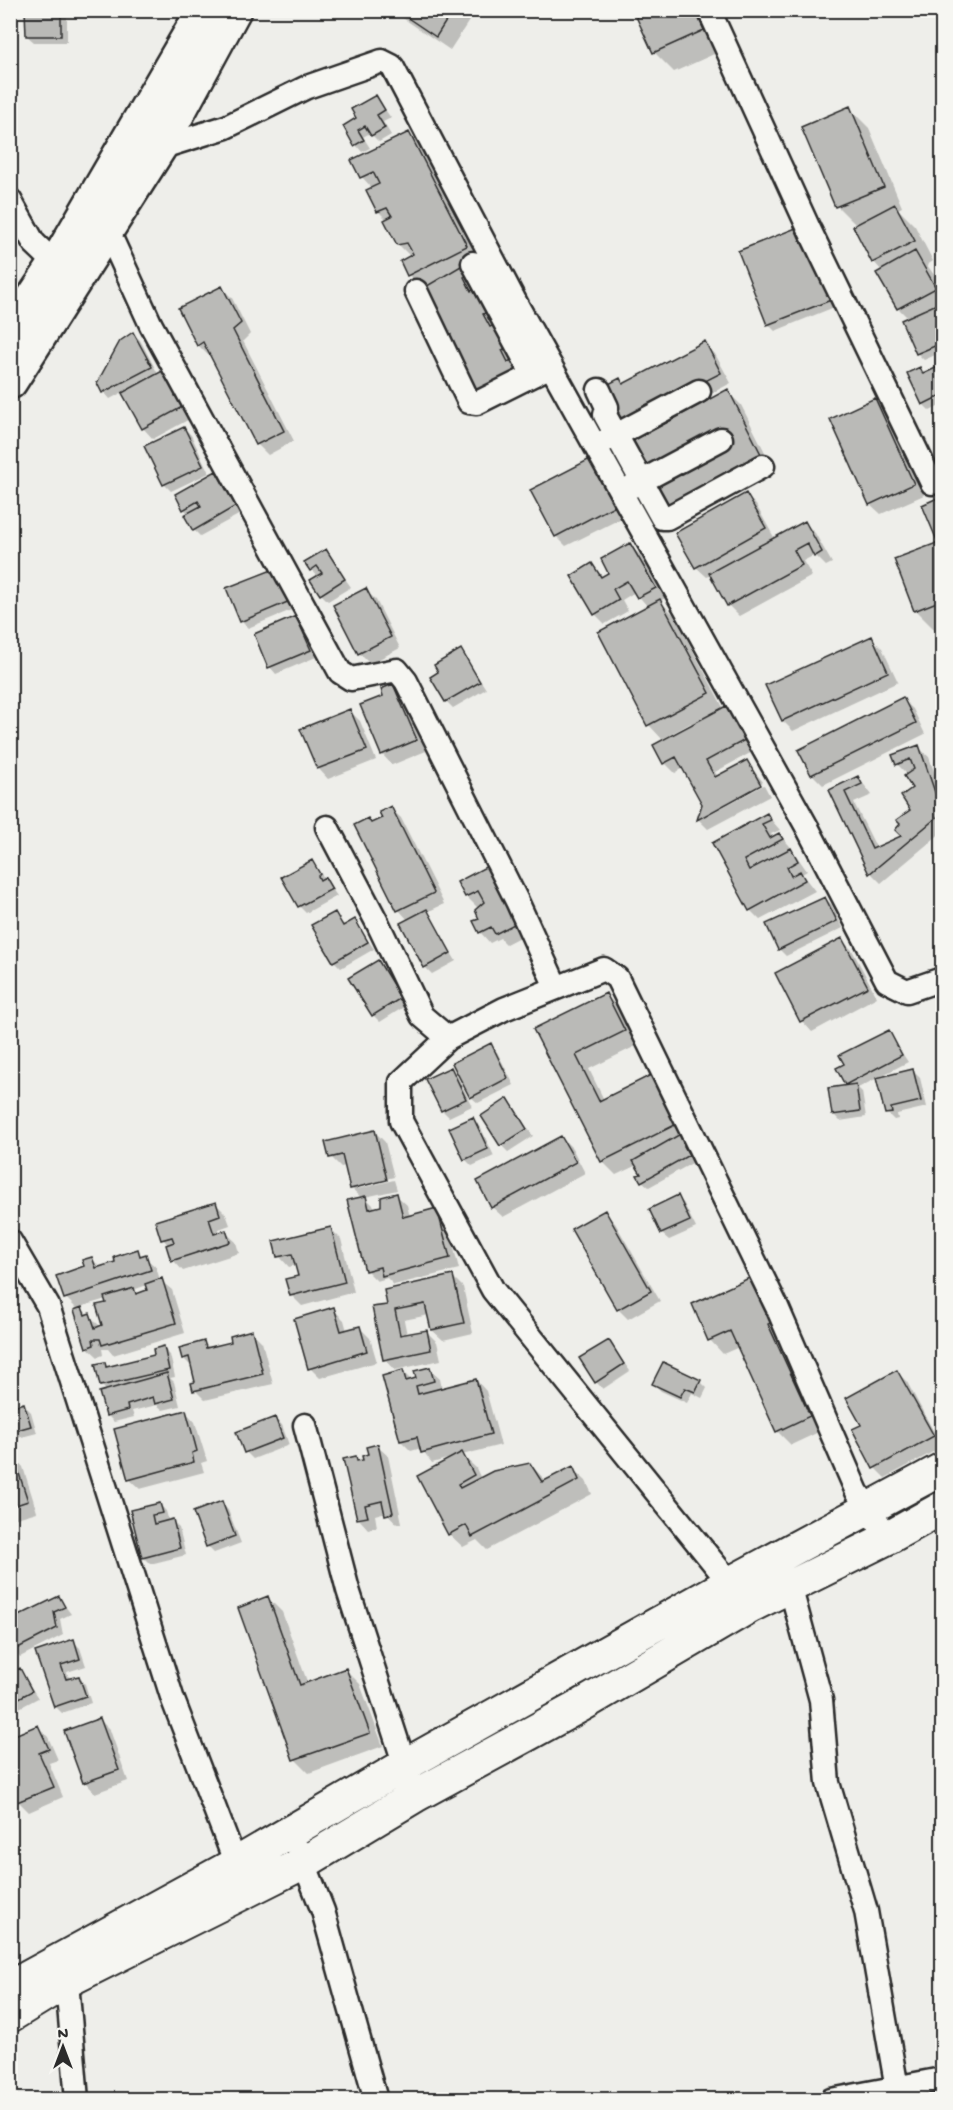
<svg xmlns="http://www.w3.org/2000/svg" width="953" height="2110" font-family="'Gochi Hand',sans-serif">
	<rect width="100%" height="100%" fill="#eeeeea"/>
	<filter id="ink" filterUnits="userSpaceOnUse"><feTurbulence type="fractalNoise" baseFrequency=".0167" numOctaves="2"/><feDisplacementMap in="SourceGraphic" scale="12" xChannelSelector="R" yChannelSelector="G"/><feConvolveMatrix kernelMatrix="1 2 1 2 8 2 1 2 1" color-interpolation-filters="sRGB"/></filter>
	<g filter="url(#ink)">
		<path fill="#0003" fill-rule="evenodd" d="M61,10l6,6v26h-33l-7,-6z
			M391,10h85l-26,40z
			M635,10h69l19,40 -49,22 -20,-20z
			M376,97l15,21 -8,4 8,13 -12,7 -9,-9 -7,4 7,11 -8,4 -6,-7 2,-27z
			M849,108l20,20 33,79 -4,2 17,17 18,35 -6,4 15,21v66l-18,8 -6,-6 -15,-33 6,-2 -11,-11 -16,-37 -8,-9 -17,-36 -20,-20z
			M409,133l14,14 117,239 -51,24 -14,-14 -53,-107 -13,-14 2,-18 -13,-13 -11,-24 -8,-8 -11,-21 5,-2 -11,-12 -9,-16z
			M801,228l36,78 -62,25 -7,-7 -28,-72z
			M222,288l10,10 18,36 -7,7 51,100 -26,14 -11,-11 -46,-91 -3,2 -10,-10z
			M133,334l7,6 18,34 37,42 -42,23 -10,-11 -20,-36 -13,7 -6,-7z
			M705,343l10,11 16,29 -99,52 -12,-55 5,5z
			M942,367v38l-12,6 -7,-7 -4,-35 6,6z
			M727,391l14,14 34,67 -95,55 -14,-14z
			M875,400l10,11 39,84 -43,19 -11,-10z
			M184,428l7,7 18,38 -38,18 -7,-7z
			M590,461l10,10 24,46 -58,29 -10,-10z
			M216,473l26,40 -42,23 -6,-6 -5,-16 -5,-5z
			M746,495l10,10 19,34 30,-16 10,10 17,30 -6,3 -11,-11 -12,6 9,15 -73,40 -11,-11 -16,-30 -5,2 -11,-10z
			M942,498v129l-7,3 -20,-20 25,-66 -16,-39z
			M629,544l11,11 25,43 -5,3 14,14 50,94 2,-1 10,11 18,32 -39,21 3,5 29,-15 16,20 -53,29v3l54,-29 6,11 -62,33 -10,-10 6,-15 -20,-36 -9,5 -10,-10 28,-37 -2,-3 -29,16 -13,-14 -1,-118 -13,-15 -13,8 6,11 -23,13 -10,-10 -3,-49 11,12 7,-4z
			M325,551l26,36 -23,14 -7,-7 -3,-17 -12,-14z
			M276,570l20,38 -48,20 -7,-7z
			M365,590l11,10 24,48 -30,16 -11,-11 -24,-47z
			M296,618l6,7 14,32 -40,17 -6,-7z
			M871,638l11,10 16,34 -105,49 -10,-10 -16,-35z
			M461,651l25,38 -33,19 -7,-7 -6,-28z
			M393,686l10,10 23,55 -34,14 -10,-11 3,-57z
			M902,699l11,10 12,25 -102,51 -11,-11 -12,-24z
			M350,711l10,10 16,39 -48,19 -10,-11z
			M918,747l11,10 13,37v38l-61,51 -10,-10 -40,-83 27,-13 14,18 -18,8 23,46 26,-13 9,-26 2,-22 -6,-13 -11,-11z
			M390,808l11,10 43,86 -17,8 29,49 -24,13 -7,-7 -17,-47 -9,-10 -43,-84 12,-6 4,4 12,-6z
			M767,815l13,15 -9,4 2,4 6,-4 10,11 18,26 -5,3 13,17 -55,29 -10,-10 -36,-67z
			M312,861l25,35 -31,17 -7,-7z
			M493,865l38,66 -25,13 -6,-6 -10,5 -10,-11 -1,-23 -13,-13 -7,-14z
			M825,898l7,7 11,23 -57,28 -7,-7z
			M334,914l11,12 10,-5 19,28 -33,19 -7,-7z
			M842,940l10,10 25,47 -65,35 -10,-11 -25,-47z
			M377,962l30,43 -27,17 -7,-7z
			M605,994l14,14 19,37 -49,24 15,31 51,-26 41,75 -7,4 5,9 -45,25 -7,-6 1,-7 -6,-9 -21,10 -14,-14 -67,-131z
			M888,1032l20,30 -50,26 4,4 4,25 -26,4 -7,-7 16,-28 -3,-2z
			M490,1045l7,7 17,33 -36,18 -7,-6z
			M450,1069l7,7 15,30 -23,11 -7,-7z
			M913,1071l7,7 7,29 -30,7 1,5 -4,1 -7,-7z
			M508,1100l25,36 -25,16 -7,-7z
			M473,1119l7,7 14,30 -22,10 -7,-7z
			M375,1132l10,10 9,35 -37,9v3l37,-9 3,10 -32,7 11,11 6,-1 14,-12 11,10 3,12 26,-7 11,10 12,49 -65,16 -7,-7 -10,3 -11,-11 -4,-72 -11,-10 -5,-22 -5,1 -10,-10z
			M561,1137l11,11 13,25 -82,44 -11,-10z
			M678,1197l6,7 12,24 -27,12 -7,-6z
			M215,1203l11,11 4,11 -11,4 1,5 5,-2 11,10 3,11 -56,18 -10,-11 -4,-14 -6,-7z
			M604,1212l11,11 45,78 -32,18 -10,-10z
			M331,1229l10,10 13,53 -52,14 -11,-11 9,-18 -3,-12 -8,2 -10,-11z
			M137,1251l19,16 4,13 12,10 13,43 -72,22 -5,-6h-6l1,6 -5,2 -11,-10 -9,-37 -12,-12 26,-39 9,9 16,-5zM147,1285l2,6 -11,4 -5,-5zM106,1299l-2,27 -3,1 -21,-20z
			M452,1276l11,11 10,46 -30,7 -11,-10 -3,-15 -25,5 3,15 19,-4 11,11 4,18 -46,10 -10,-11 3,-53z
			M758,1276l65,154 -32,15 -14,-14 -38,-84 -16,7 -13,-14z
			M333,1309l11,11 3,11 12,-4 11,11 7,24 -57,16 -10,-10z
			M252,1332l10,10 11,42 -68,16 -10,-10 2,-7 -4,-15 -10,-10 21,-15 6,5 23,-5z
			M609,1342l21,29 -27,18 -7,-7z
			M163,1348l7,7 5,22 -5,1 4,4 6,24 -17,4 -6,-5 -25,6 2,6 -20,5 -7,-7v-24l-6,-6 3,-22 5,5 47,-12z
			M429,1369l11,10 2,10 34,-9 10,11 15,54 -39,10 14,13 5,11 49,-15 16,17 26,-13 14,13 6,13 -105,56 -10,-10 -14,7 -14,-13 5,-77 -22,6 -11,-15 -10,3 -10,-10 2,-69 9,9z
			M897,1372l10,10 35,65 -57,31 -10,-10z
			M700,1381l7,7 -5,10 -10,-5 -5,10 -26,-12 -7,-7z
			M24,1405l7,7 6,21 -27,7v-31z
			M185,1411l10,11 12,39 -6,2 3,9 -64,17 -11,-10z
			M275,1419l7,6 7,20 -36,14 -7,-7z
			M377,1446l11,10 14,67 -5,1 -11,-12 -11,3 2,12 -9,2 -10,-11 -3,-60 5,4z
			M13,1456l10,11 14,45 -27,8v-63z
			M221,1503l7,7 13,33 -27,10 -7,-7z
			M159,1504l7,7 3,11 3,-1 7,7 7,27 -36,9 -7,-7 -12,-46z
			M59,1598l12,16 -11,5 3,16 -43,22 -10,-12v-23z
			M268,1598l14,14 26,72 38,-14 14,14 23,62 -74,27 -14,-14z
			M73,1641l7,7 6,18 -19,6 3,8 8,-3 7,7 6,19 -29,10 -7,-7 -18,-53z
			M20,1670l18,28 -28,15v-22z
			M99,1719l11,11 18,51 -33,12 -10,-11z
			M38,1727l10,10 10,23 -9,3 14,34 -34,15 -11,-11z"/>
		<path fill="#babab7" stroke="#2b2b2b" stroke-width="1.5" d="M25,10h36v26h-35z
			M396,10h57l-17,27z
			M633,10h62l9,20 -51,23z
			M376,95l9,15 -8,5 8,13 -14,8 -6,-10 -7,4 6,10 -10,6 -11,-20 13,-8 -5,-9z
			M850,106l34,81 -49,20 -34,-80z
			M409,132l58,114 -60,30 -7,-15 13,-7 -6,-11 -10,2 -13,-25 8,-4 -5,-8 -10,4 -11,-22 13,-6 -6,-12 -13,6 -9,-18z
			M895,204l20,37 -43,22 -19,-37z
			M801,226l30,74 -64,25 -29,-74z
			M915,251l21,37 -39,21 -21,-36z
			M466,263l6,10 -8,4 7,14 12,-6 12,22 -12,7 7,13 6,-3 12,23 -6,3 6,12 11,-6 9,16 -54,25 -52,-108z
			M222,286l19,37 -8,7 51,101 -28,14 -53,-103 -6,4 -19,-38z
			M939,303l3,9v31l-26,11 -15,-34z
			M133,332l19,35 -50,26 -5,-10 23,-42z
			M705,341l16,32 -101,52 -19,-37 19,-10 3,6z
			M942,365v30l-20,10 -15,-32 13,-6 3,7z
			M166,369l20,36 -44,24 -20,-36z
			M728,389l35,69 -98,56 -18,-29 86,-45 -6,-12 -79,41 -15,-28z
			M875,398l39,86 -45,21 -39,-86z
			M184,427l19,39 -40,19 -19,-39z
			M590,459l24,47 -59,31 -25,-47z
			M216,471l20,35 -43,25 -9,-16 17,-9 -3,-5 -15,9 -8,-16z
			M746,493l20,35 -71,40 -20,-35z
			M942,496v45l-4,2 -16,-38z
			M805,521l17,31 -8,5 -7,-14 -13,7 8,15 -75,41 -18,-33z
			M942,541v59l-28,11 -20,-52z
			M630,543l26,45 -19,10 -10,-17 -14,8 6,11 -25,15 -23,-39 21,-13 9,14 7,-4 -7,-14z
			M326,549l19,30 -25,16 -10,-15 12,-7 -5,-7 -7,5 -6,-9z
			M277,568l13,33 -50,21 -14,-34z
			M366,588l25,49 -33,17 -25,-49z
			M660,599l50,94 -63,33 -49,-94z
			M296,616l15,34 -43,18 -14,-34z
			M872,636l16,36 -106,49 -17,-36z
			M461,649l19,33 -35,20 -15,-25 8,-5 -4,-7z
			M393,684l24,56 -36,15 -21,-50 23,-9 -2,-7z
			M903,697l13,26 -105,52 -13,-25z
			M726,706l19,34 -39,21 9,16 32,-17 14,25 -64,35 5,-16 -26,-47 -13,7 -10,-19z
			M350,709l17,41 -50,19 -17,-40z
			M919,745l23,68 -73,61 -40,-84 29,-14 4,8 -17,8 27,57 29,-13 -6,-6 5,-6 -4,-4 14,-10 -9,-14 11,-8 -8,-12 10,-7 -4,-10 -14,6 -4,-10z
			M391,806l43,87 -37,18 -43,-86 14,-7 3,5 11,-5 -3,-6z
			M767,813l4,7 -9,4 8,14 9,-5 4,6 -39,21 5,10 42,-22 7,13 -11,6 4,9 9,-5 5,9 -56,31 -37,-68z
			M312,860l8,14 -2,2 2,4 5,-3 7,12 -34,18 -17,-30z
			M493,863l29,57 -27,14 -4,-7 -12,6 -6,-12 6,-2 -4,-9 9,-8 -6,-11 -13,6 -8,-15z
			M825,897l12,24 -59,29 -12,-26z
			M427,909l24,44 -27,15 -24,-45z
			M335,912l8,14 12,-7 13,23 -35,20 -22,-37z
			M842,938l26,49 -68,35 -25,-49z
			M378,960l23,38 -29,18 -24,-38z
			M606,993l19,38 -49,24 23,46 56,-28 26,49 -80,40 -68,-133z
			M889,1030l13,25 -57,30 -9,-17 8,-4 -5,-9z
			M491,1043l17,35 -38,20 -18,-35z
			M451,1067l15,32 -25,12 -16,-32z
			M913,1069l8,32 -30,7 1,5 -7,1 -9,-36z
			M856,1084l4,27 -28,4 -4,-27z
			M508,1098l19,31 -27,17 -19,-30z
			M473,1117l15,32 -24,11 -15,-32z
			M375,1130l12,50 -37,9 -8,-34 -13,3 -4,-16z
			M684,1132l6,10 -6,4 5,9 -48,27 -4,-7 4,-1 -8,-13z
			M561,1136l15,26 -85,46 -14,-27z
			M397,1193l6,24 34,-9 13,50 -68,18 -2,-9 -15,4 -18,-71 19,-4 3,13 12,-3v-9z
			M678,1195l12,26 -29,13 -12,-25z
			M216,1202l4,13 -11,4 5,15 12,-4 4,12 -59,19 -5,-16 8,-3 -2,-5 -11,3 -6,-19z
			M605,1210l46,81 -34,19 -46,-81z
			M331,1227l14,55 -55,14 -5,-17 13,-3 -6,-22 -15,3 -4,-16z
			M138,1249l2,7 6,-2 5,16 -87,29 -8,-23 28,-10 -2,-6 10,-3 4,11 19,-6 -1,-5z
			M758,1274l21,45 -11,5 42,92 -34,16 -46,-101 -22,10 -16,-37z
			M453,1275l11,48 -33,7 -6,-26 -30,6 5,25 27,-5 4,20 -48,10 -11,-53 15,-2 -3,-15z
			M162,1278l14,45 -74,22 -2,-6h-7l1,6 -8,3 -12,-38 8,-3 3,8 5,-2 5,15 7,-3 -6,-20 10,-2 -2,-6 30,-9 2,6 11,-4 -2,-6z
			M334,1307l7,24 19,-5 7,25 -59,18 -14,-50z
			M252,1330l11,44 -70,17 -2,-8 4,-1 -6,-25 -7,2 -3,-11 25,-7 2,7 25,-6 -1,-6z
			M609,1340l15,24 -29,19 -16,-25z
			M164,1346l5,24 -69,16 -5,-22 10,-2 1,5 48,-12 -1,-6z
			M663,1362l38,18 -6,12 -10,-4 -5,9 -28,-13z
			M430,1367l4,14 -18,5 2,8 58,-15 15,55 -70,19 -4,-16 -17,4 -18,-65 21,-6 3,11 10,-3 -2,-7z
			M897,1370l37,66 -61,33 -21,-40 9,-4 -15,-27z
			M167,1373l7,26 -19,5 -2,-7 -26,8 1,5 -22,6 -7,-24z
			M24,1403l7,23 -21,6v-25z
			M186,1410l11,41 -5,2 2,9 -66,18 -14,-51z
			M275,1417l8,21 -39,15 -8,-21z
			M378,1444l15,69 -8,2 -3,-14 -17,4 3,12 -11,2 -14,-60 13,-3 1,5 6,-1 -1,-4 6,-2 -2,-7z
			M462,1452l12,23 -16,9 2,4 33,-17 37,-8 12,19 31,-16 6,14 -107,57 -6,-12 -18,10 -31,-59z
			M13,1455l15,46 -18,6v-51z
			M222,1501l13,35 -29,11 -13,-35z
			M160,1503l3,10 -11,2 2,9 19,-5 7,29 -38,10 -12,-48z
			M59,1596l6,11 -11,5 3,16 -45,23 -2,-31z
			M268,1596l32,89 46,-17 24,65 -77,27 -55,-152z
			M74,1639l6,20 -19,6 5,14 13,-3 7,20 -32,11 -19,-55z
			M20,1668l12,23 -22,12v-30z
			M100,1718l19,52 -36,13 -19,-52z
			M38,1725l11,24 -10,4 15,34 -37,15 -7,-15v-50z"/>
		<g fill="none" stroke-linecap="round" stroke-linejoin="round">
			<g stroke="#2b2b2b" stroke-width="27">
				<path id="minor" d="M709,10l101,221 122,252 10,-3
					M159,148l67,-21 81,-40 75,-26 10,5 126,241 289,520 80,154 20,10 35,-12
					M10,200l24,43 22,21
					M103,220l48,105 189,347 11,7 46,-9 9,11 111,220 39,86
					M473,263l60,112
					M416,291l53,111 8,1 74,-37
					M599,390l8,17 -2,8 57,103h5l96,-52
					M603,442l96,-51
					M629,488l92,-49
					M327,827l51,97 44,92 26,22 56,-29 100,-40 13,9 160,329 80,185 31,46
					M448,1038l-47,44v39l92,169 245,303
					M10,1241l38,65 125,394 68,177
					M305,1425l43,165 61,188
					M783,1574l7,12 31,114 7,83 38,128 33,189
					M299,1850l24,61 53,189
					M66,1970l11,130
					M831,2100l111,-21"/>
			</g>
			<g stroke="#2b2b2b" stroke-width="36">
				<path id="secondary" d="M10,1987l227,-124 168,-98 325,-182 212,-114
					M10,2016l57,-35 238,-119 110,-66 167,-91 167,-98 139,-69 54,-30"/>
			</g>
			<g stroke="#2b2b2b" stroke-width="38">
				<path id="primary" d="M10,333l46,-69 148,-254
					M10,382l149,-234 75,-138"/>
			</g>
			<use href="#minor" stroke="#f6f6f2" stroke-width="22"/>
			<use href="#secondary" stroke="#f6f6f2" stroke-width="32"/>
			<use href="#primary" stroke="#f6f6f2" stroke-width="33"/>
		</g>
	</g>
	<rect width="953" height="2110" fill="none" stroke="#f6f6f2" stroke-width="36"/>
	<rect x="18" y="18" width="917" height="2074" fill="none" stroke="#2b2b2b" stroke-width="2" filter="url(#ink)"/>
	<g transform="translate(63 2047)" stroke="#f6f6f2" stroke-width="4.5" paint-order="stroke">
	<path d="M0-4.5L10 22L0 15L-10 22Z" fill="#2b2b2b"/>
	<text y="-9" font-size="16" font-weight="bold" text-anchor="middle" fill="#2b2b2b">N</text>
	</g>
</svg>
